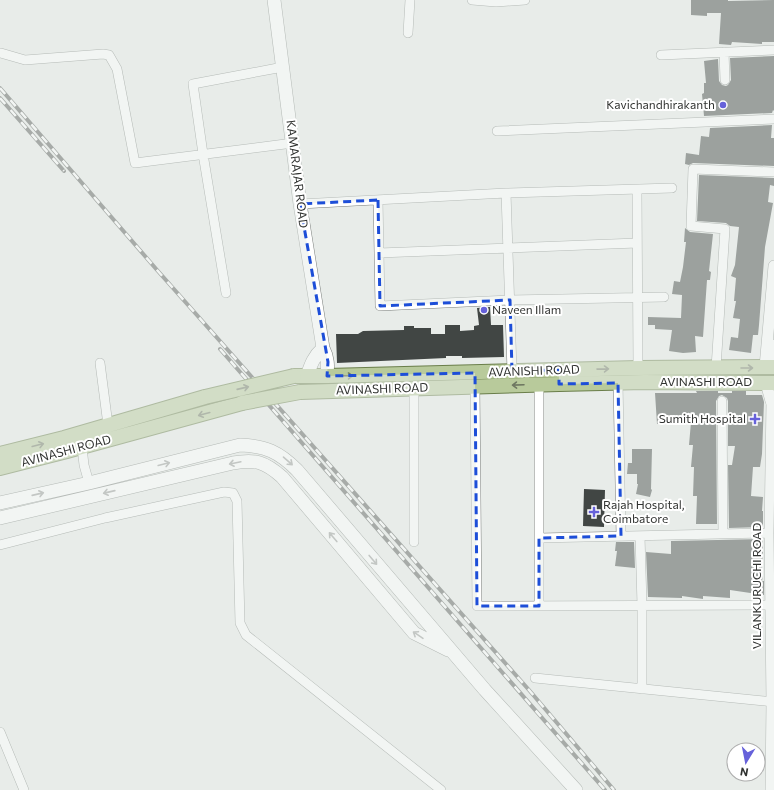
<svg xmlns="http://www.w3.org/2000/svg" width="774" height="790" font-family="Commissioner,sans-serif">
	<rect width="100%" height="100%" fill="#e8ece9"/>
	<path fill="#414644" d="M691,0h37v1l46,-1v42h-12v2l-30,-2 -1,3 -12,-1 2,-31h-14v3l-16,-1z
		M774,56v55l-1,-1 -1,3 -68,3 -2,-22 2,-1v-10h2l-2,-22 14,-2 1,22 3,4 4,1 2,-1 3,-5 -1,-22z
		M772,125l-1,13h3v28l-81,-3 -4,2 -4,-1 1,-11 13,2 2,-19 8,1 1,-9z
		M699,175l75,3v8l-4,-1 -2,17 5,1 -8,44 -6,78 -1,10h-5l-2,18 -22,-3 2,-13 7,1 2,-19 -7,-1 3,-17h-2l2,-23 -5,-2 4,-11 4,-38 -9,-1 -4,-3 -29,-2z
		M685,228l5,4 23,2 -4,37 2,1 -1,8h-3l-4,57 -8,-1 1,16 -13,1 -14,-2 3,-21 -17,-1v-4h-7v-8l33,1 1,-23 -10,-1 2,-13 6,1 3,-15 3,-25h-2z
		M490,307l1,18h12l1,32 -42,1v-2h-16v2l-109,5 -1,-29h22l5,-3 41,-1v-4h10v2h17v6h14v-9h15v6l14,-1v-4l5,-1 -2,-17z
		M696,391h22v2h14v-2h14v4h16l2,7 -2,52 -2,13h-7l-2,29 12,1 -1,14h1v16l-34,1 -1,-63h4l3,-19h-7v-45l-1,-3 -5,-3 -3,1 -3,5 1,123h-21l1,-28h-4l1,-29h-3l2,-22h-4l2,-23 -34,2 -2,-31h42z
		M632,449h20l-1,40 1,1 -2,7 -14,-3 2,-10h-1v-10h-10l1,-11h4z
		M584,489l21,1 -1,37 -21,-1z
		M763,539v14l-2,22h2l-1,6h2v14l-34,-5v8l-27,-2v3l-21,-3v2l-34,-1 -2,-45 25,2v-13z
		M616,542h18l1,26 -20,-2 2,-15h-2z"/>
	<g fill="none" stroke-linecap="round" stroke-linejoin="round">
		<g stroke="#7a7e7b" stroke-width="10">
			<path id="minor" d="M472,0l24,2 29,-2
				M408,33l2,-33
				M724,52l1,28
				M1,53l24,7 78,-6 6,1 8,14 18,94 158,-20
				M661,55l113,-5
				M497,131l277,-12
				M637,190l1,178
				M506,193l6,178
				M378,200l2,106 130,-6 154,-3
				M300,204l206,-11 166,-5
				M379,253l258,-10
				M226,293l-23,-139 -10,-70 90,-17
				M100,363l8,62
				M716,368l9,-139 -34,-3 2,-57 81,3
				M618,383l3,153
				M539,384v154l230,-5
				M475,386l2,220 293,-1
				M722,401l1,133
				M82,447l2,18 5,18
				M640,536l2,69v84
				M539,538v68
				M414,542v-154
				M0,545l105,-27 119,-26 9,1 4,8 3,122 6,12 195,155
				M535,678l239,24
				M0,732l24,58
				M770,790l1,-88 -2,-169 2,-132"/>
		</g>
		<g stroke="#7a7e7b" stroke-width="12">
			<path id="tertiary" d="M765,367l9,-101
				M774,367v-22
				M766,383l5,18"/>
		</g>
		<g stroke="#7a7e7b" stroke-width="14">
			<path id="secondary" d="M274,0l26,204 23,144c5,10 5,17 4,28
				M307,376c4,-12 7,-20 16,-28
				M0,503l89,-20 151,-38c26,1 39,7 57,25l188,220 91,100
				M0,518l233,-55c23,-4 32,-1 49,14l132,156 34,17"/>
		</g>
		<g stroke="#6a7e4a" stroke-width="16">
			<path id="primary" d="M294,376h33l311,-8 136,-1
				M300,392l259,-8 85,-2 130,1
				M0,454l64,-16 141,-41
				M0,468l67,-17 175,-48"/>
		</g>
		<use href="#minor" stroke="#fff" stroke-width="9"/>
		<use href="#tertiary" stroke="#fff" stroke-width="11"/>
		<use href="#secondary" stroke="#fff" stroke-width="13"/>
		<use href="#primary" stroke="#b8ca9b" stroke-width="14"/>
		<g stroke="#5a5c5a" stroke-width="4">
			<path id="rail" d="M0,88l157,182 372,420 85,100
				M0,98l64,73
				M220,349l385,441"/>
		</g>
		<use href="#rail" stroke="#fff" stroke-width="2.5" stroke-dasharray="8" stroke-linecap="butt"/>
		<g stroke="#6a7e4a" stroke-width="16" stroke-linecap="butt">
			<path id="primary-bridge" d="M205,397l89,-21
				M242,403l58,-11"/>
		</g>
		<use href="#primary-bridge" stroke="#b8ca9b" stroke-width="14"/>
	</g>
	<defs><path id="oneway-shaft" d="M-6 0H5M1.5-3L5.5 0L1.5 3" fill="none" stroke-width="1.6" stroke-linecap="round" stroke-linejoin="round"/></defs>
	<g stroke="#6e7761">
		<use href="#oneway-shaft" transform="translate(747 368)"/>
		<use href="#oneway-shaft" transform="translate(603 369) rotate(-1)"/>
		<use href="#oneway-shaft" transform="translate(347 376) rotate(-1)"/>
		<use href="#oneway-shaft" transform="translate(518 385) rotate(178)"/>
		<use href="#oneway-shaft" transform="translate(243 388) rotate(-13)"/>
		<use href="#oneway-shaft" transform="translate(204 414) rotate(165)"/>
		<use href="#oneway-shaft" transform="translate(38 445) rotate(-14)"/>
	</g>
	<g stroke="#989998">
		<use href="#oneway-shaft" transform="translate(288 461) rotate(41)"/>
		<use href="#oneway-shaft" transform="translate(235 463) rotate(168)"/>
		<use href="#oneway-shaft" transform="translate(164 464) rotate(-14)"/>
		<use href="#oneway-shaft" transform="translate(109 492) rotate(167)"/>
		<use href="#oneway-shaft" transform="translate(38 494) rotate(-13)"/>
		<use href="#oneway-shaft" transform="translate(333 537) rotate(-130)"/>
		<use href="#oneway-shaft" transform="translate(373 560) rotate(50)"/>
		<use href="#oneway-shaft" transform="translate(418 635) rotate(-146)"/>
	</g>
	<path d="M0 0H774V790H0ZM378,200l2,106 130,-6 2,71 47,-1v14l59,-1 3,153 -82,2v68h-62l-2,-233 -148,3 1,-14 -28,-158z" fill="#e8ece9" fill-opacity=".55" fill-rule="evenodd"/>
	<path fill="none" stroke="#1d4ed8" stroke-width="3" stroke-dasharray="8 5" stroke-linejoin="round" d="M378,200l2,106 130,-6 2,71 47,-1v14l59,-1 3,153 -82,2v68h-62l-2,-233 -148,3 1,-14 -28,-158z"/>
	<g fill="#6661da" stroke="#fff" stroke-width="1.5">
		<circle cx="723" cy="105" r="4"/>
		<circle cx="484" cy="310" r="4"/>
		<path d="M753 413h4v4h4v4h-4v4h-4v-4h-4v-4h4z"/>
		<path d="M592 506h4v4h4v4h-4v4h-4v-4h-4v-4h4z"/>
	</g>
	<g text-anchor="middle" stroke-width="4" stroke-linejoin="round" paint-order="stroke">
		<g font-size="12" fill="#313331" stroke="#fff" text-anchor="end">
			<text x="715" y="109">Kavichandhirakanth</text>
			<text x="492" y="314" text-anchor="start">Naveen Illam</text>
			<text x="746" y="423">Sumith Hospital</text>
			<text x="603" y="509" text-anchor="start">Rajah Hospital,<tspan x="603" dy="14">Coimbatore</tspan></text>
		</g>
		<g font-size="12" fill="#313331" stroke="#fff">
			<text transform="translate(297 174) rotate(83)" y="4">KAMARAJAR ROAD</text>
			<text transform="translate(534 371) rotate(-2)" y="4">AVANISHI ROAD</text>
			<text x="706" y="386">AVINASHI ROAD</text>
			<text transform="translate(382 389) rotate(-2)" y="4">AVINASHI ROAD</text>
			<text transform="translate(66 451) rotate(-15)" y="4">AVINASHI ROAD</text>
			<text transform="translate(757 586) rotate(-90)" y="4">VILANKURUCHI ROAD</text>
		</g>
	</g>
	<g transform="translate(746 762) rotate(190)"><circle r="19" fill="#ffffff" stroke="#adadad"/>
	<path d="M0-3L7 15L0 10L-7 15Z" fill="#6661da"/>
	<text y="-6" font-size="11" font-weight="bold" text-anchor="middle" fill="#313331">N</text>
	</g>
</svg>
